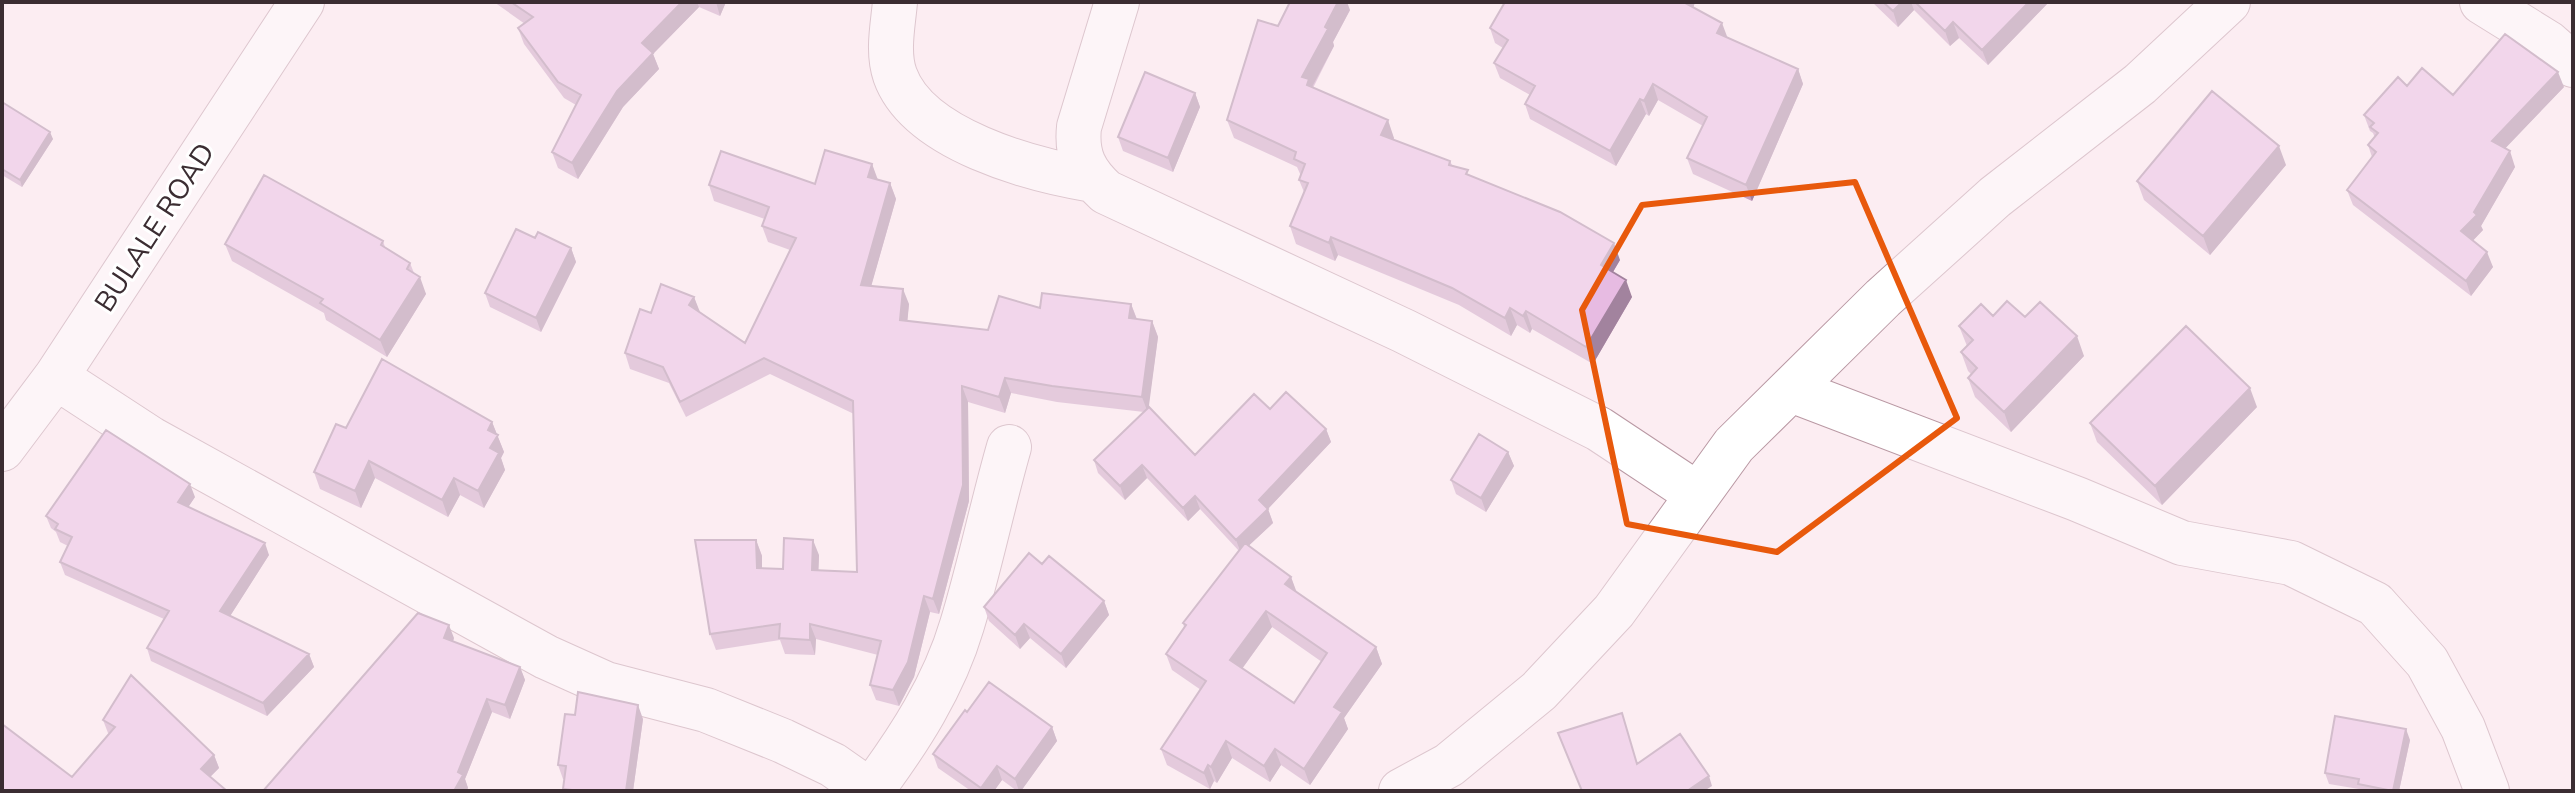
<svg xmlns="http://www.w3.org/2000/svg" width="2575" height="793" font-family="'Nunito Sans',sans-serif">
	<rect width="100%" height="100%" fill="#fcedf2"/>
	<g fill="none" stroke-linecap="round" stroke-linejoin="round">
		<g stroke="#b998a3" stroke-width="46">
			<path id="minor" d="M895,2c-2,23 -8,50 0,73 23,65 137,95 198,105
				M1117,2l-38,125c-3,29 6,46 27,65l298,139 195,98 98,65
				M2482,2l66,41 25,22
				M56,377l95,62 395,218 60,27 100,26 77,31 50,24 37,26
				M1791,390l286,109 105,44 109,20 84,41 52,58 36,66 24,63
				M2,449l54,-72 246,-375
				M871,791c38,-51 73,-105 91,-166 18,-59 30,-119 47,-178
				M1401,791l48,-26 90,-74 75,-80 120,-166 149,-147 112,-101 145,-113 88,-82"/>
		</g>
		<use href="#minor" stroke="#fff" stroke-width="44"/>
	</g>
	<path fill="#c7a1c2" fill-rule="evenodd" d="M494,2h232l-6,14 -21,-9 -46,47 6,15 -36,38 -45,72 -20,-11 -6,-16 24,-47 -12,-7 -40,-54 -6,-16 7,-4z
		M1505,2h190l-2,6 34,29 71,32 5,15 -51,117 -59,-27 -6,-16 16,-32 -45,-26 -9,16 -3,-2 -30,52 -86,-47 -5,-15 5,-9 -30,-17 -6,-15 9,-15 -8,-5 -5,-15z
		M1872,2h177l-61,63 -29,-27 -9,8 -36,-36 -16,17z
		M1350,10l-17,32 1,4 -21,42 81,50 -1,2 57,21 2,4 168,95 -7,12 19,25 -39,67 -61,-35 -2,4 -13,-8 -6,11 -52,-31 -121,-50 -3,6 -39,-17 -6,-18 14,-34 -5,-12 2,-4 -4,-9 -63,-29 -7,-18 51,-94z
		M2407,86l46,9 111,-8 -59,61 10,19 -34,59 2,4 -10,10 20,27 -22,29 -118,-91 -6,-15 25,-33 -4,-12 7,-7 -2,-5 -3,-2 -6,-16z
		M1195,93l5,14 -27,65 -50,-21 -5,-14z
		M2,102l51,37 -31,48 -20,-12z
		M872,164l5,16 13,3 6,16 -25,87 38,18 -2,17 81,9 52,-22 91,-4 6,15 15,2 6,16 -10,71 47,47 75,-46 56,20 5,13 -63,67 5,14 -25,23 43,31 5,15 80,55 6,17 -38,54 4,11 -38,56 -29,-20 -11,17 -38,-24 -15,25 -3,-2 -4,8 -43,-24 -6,-16 40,-59 -29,-20 -6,-16 18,-27 -1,-4 56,-72 -39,-42 -12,12 -41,-43 -22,22 -27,-27 -4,-13 50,-48 -87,-10 -46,-9 -6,20 -37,-11 1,99 -30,113 -9,-2 -16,65 -15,29 -23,-6 -6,-15 8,-30 -62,-16 -1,16 -30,-1 -5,-14 -64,10 -6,-16 46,-94 6,16v12l21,1 36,-14 -1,15 39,2 -3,-158 -84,-40 -84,43 -17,-34 -39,-14 -5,-16 26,-40 43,-16 5,15 46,31 45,-93 -22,-8 -6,-16 3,-7 -51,-18 -5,-16 106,-1zM1272,627l50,35 -28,41 -52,-34z
		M2286,165l-76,90 -66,-55 -7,-19z
		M535,238l36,10 5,14 -35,70 -51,-25 -5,-14z
		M383,241l2,6 25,16 4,10 12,21 -39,63 -61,-37 -2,-7 -92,-52 -7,-17z
		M1993,316l32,1 59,39 -73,76 -36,-35 -7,-19 3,-4 -3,-3 -7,-19 6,-6 -8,-20z
		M2257,407l-95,98 -65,-63 -7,-19z
		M492,422l12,30 -3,6 4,12 -21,38 -24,-13 -12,22 -73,-39 -14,30 -41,-19 -6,-17 32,-44z
		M1508,452l6,14 -28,46 -30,-18 -5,-14z
		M195,497l-7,10 81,48 -39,61 79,38 5,13 -47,49 -116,-55 -4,-13 17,-29 -99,-44 -5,-13 8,-16 -8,-4 -4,-10 -5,-4 -5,-12z
		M1042,564l62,37 5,14 -43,53 -36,-30 -10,11 -31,-28 -5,-14z
		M454,638l-1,4 67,25 5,13 -15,39 -18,-7 -27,67 3,9 -205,3z
		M967,712l85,15 5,14 -36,50h-4l-15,-11 -8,11h-23l-33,-23 -5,-14z
		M643,719l-10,72h-69v-12h-1l-5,-14z
		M103,720l111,35 5,13 -9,9h-138l38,-43 -2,-1z
		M2410,740l-11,51h-39l-1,-2 -30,-5 -4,-11z"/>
	<path fill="#a2839e" d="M682,2h15l2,5 -46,47 6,15 -36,38 -45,72 -6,-16 70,-120z
		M716,2h10l-6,14z
		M1338,2h9l3,8 -17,32 1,4 -22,41 4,9 -14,-19z
		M1685,2h10l-5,16z
		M1902,2h9l3,8 -16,17 -5,-16z
		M2029,2h20l-61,63 -6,-15z
		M1953,22l6,16 -9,8 -5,-15z
		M1722,23l6,16 -11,-6z
		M1798,69l5,15 -51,117 -6,-16z
		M2558,72l6,15 -66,69 -6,-15z
		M1653,84l5,16 -9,16 -5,-15z
		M1195,93l5,14 -27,65 -5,-14z
		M1640,99l6,15 -30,52 -6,-15z
		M1388,120l6,18 -6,15 -7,-18z
		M50,132l3,7 -31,48 -2,-7z
		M2279,146l7,19 -76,90 -7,-19z
		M2510,151l5,16 -34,59 2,4 -16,17 -6,-16 13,-19z
		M872,164l6,16 -10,-3z
		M890,183l6,16 -29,102 -6,-16z
		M1331,237l7,18 -3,6 -6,-18z
		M1614,243l6,17 -13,22 -6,-17z
		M571,248l5,14 -35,70 -5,-14z
		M2487,252l6,15 -22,29 -5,-15z
		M420,277l6,17 -39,63 -7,-17z
		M1626,280l6,17 -39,67 -7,-17z
		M903,289l6,15 -3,32 -6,-16z
		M694,297l6,15 -11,-7z
		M1131,304l6,16 -8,-2z
		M1510,308l7,17 -6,11 -6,-18z
		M1526,311l6,18 -2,4 -7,-17z
		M1152,321l6,16 -10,76 -6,-16z
		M2077,336l7,20 -73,76 -7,-20z
		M1005,378l6,15 -6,20 -6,-16z
		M962,386l6,16 1,99 -30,113 -6,-15z
		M2250,388l7,19 -95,98 -7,-19z
		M492,422l12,30 -3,6 4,12 -21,38 -6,-17 12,-43 -2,-18z
		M1326,429l5,13 -67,71 -5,-13z
		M1508,452l6,14 -28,46 -5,-14z
		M369,461l6,17 -14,30 -6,-17z
		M1142,465l5,13 -22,22 -5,-14z
		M454,478l6,17 -12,22 -6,-17z
		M190,484l5,13 -12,18 -5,-13z
		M1195,496l5,13 -12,12 -5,-13z
		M1268,509l5,14 -32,30 -5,-13z
		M756,540l6,16v28l-5,-16z
		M813,540l6,15 -1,31 -6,-16z
		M265,543l4,12 -44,69 -5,-13z
		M1291,577l6,16 -12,-9z
		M924,596l6,16 -16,65 -15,29 -6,-16z
		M1104,601l5,14 -43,53 -5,-14z
		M1266,611l6,16 -36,50 -6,-17z
		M810,624l6,15 -1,16 -5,-15z
		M1024,624l6,14 -10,11 -5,-14z
		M449,625l5,13 -5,14 -5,-14z
		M1376,647l6,17 -38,54 4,11 -38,56 -6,-16 30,-62z
		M309,654l5,13 -47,49 -4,-13z
		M520,667l5,13 -15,39 -5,-14z
		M487,699l5,13 -27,67 3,9 -1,3h-13l4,-19z
		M638,705l5,14 -10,72h-7z
		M1052,727l5,14 -36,50h-2l-4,-12z
		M2406,729l4,11 -11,51h-6z
		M1226,741l6,17 -15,25 -6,-16z
		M1275,749l6,16 -11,17 -6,-16z
		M214,755l5,13 -14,14 -4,-13z
		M1208,765l6,16 -4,8 -6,-16z
		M997,766l5,14 -8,11h-12l-1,-3z
		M1709,776l3,10 -8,5h-17z"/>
	<path fill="#e7bbe2" stroke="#a2839e" stroke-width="2" fill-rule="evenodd" d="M511,2h171l-40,41 11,10 -36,38 -45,72 -20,-11 29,-57 -23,-13 -40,-54 15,-11z
		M1290,2h48l-13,25 3,2 -26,48 7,2 -2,6 81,35 -7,15 69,26 -1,4 19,5 -2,4 94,38 54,31 -13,22 25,15 -40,67 -60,-36 -3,5 -13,-8 -5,10 -53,-30 -121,-51 -2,6 -39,-17 18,-43 -9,-3 6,-16 -11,-5 2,-7 -69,-32 31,-100 20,6z
		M1505,2h180v1l37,20 -5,10 81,36 -52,116 -59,-27 20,-41 -54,-33 -9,17 -4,-2 -30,52 -85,-47 10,-18 -41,-23 14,-23 -18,-12z
		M1883,2h19l-9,9z
		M1915,2h114l-47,48 -29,-28 -8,9z
		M2505,34l53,38 -66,69 18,10 -36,61 3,3 -16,16 26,21 -21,29 -119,-91 29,-38 -8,-7 10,-12 -8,-6 4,-4 -10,-8 34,-38 9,9 15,-18 31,27z
		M1145,72l50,21 -27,65 -50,-21z
		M2212,91l67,55 -76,90 -66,-55z
		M2,102l48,30 -30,48 -18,-11z
		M825,150l47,14 -4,13 22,6 -29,102 42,4 -3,31 88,10 11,-34 41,12 2,-15 89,11 -2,14 23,3 -10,76 -90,-11 -47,-8 -6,19 -37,-11 1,99 -30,114 -9,-3 -16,66 -15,28 -23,-5 11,-44 -71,-17v16l-31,-2 1,-14 -70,10 -15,-94h61l1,28 26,1 1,-31 29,2 -1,30 45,2 -4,-171 -89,-43 -84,44 -17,-35 -38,-14 15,-44 11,4 10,-29 33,13 -5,8 56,38 51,-105 -34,-12 7,-19 -60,-22 12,-34 94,33z
		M264,175l119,66 -2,4 29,18 -3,6 13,8 -40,63 -60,-37 3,-4 -98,-55z
		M516,229l19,9 3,-6 33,16 -35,70 -51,-25z
		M2007,301l18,16 15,-15 37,34 -73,76 -36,-34 9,-10 -16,-16 12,-12 -14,-14 22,-22 12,12z
		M2186,326l64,62 -95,98 -65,-63z
		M382,359l110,63 -4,8 10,5 -8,13 9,5 -21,38 -24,-13 -12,22 -73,-39 -14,30 -41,-19 22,-48 10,4z
		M1286,392l40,37 -67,71 9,9 -32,31 -41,-44 -12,12 -41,-43 -22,21 -26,-26 55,-53 46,48 59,-61 16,15z
		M106,430l84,54 -12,18 87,41 -45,68 89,43 -46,49 -116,-55 22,-37 -109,-49 12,-25 -17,-8 3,-5 -12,-8z
		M1479,434l29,18 -27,46 -30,-18z
		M1245,543l46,34 -6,7 91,63 -42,60 8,5 -38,57 -29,-20 -11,17 -38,-25 -15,26 -3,-2 -4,8 -43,-24 45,-68 -40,-27 20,-29 -3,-2zM1266,611l61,42 -33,50 -64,-43z
		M1029,553l13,11 7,-8 55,45 -43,53 -37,-30 -9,11 -31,-28z
		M418,613l31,12 -5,13 76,29 -15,38 -18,-6 -29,73 5,3 -9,16h-191z
		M131,675l83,80 -13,14 26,22h-225v-67l70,53 43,-50 -12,-7z
		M989,682l63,45 -37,52 -18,-13 -16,22 -48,-34 32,-44 2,2z
		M578,692l60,13 -12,86h-45l-18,-2 3,-23 -8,-1 7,-51 10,1z
		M1622,713l15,51 43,-30 29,42 -22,15h-105l-24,-58z
		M2335,716l71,13 -13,62 -35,-7 1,-5 -34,-6z"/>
	<path d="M0 0H2575V793H0ZM1855,182l102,236 -180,134 -150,-28 -45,-214 60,-105z" fill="#fcedf2" fill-opacity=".55" fill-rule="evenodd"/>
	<path fill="none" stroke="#e8590c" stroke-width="6" stroke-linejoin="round" d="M1855,182l102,236 -180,134 -150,-28 -45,-214 60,-105z"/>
	<g text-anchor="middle" stroke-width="6" stroke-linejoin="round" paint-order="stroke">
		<g font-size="28" fill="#3b2d32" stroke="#fff">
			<text transform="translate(154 227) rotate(-57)" y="10">BULALE ROAD</text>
		</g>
	</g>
	<rect width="2575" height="793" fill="none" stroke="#3b2d32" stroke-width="8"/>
</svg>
